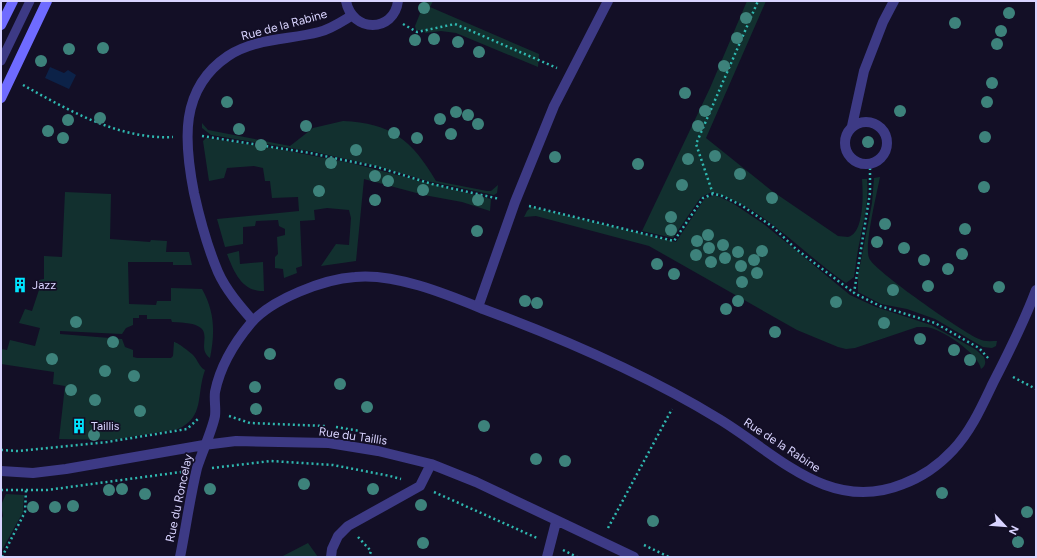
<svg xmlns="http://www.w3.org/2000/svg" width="1037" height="558" font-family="Figtree,sans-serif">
	<rect width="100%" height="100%" fill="#130f26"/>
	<path fill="#12302f" d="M422,1h11l-3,6 109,47 -1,13 -82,-34 -15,-2 -16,2 -1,-3h-8l-1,-4 6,-15z
		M747,1h19l-60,137 66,53 66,45c3,0 7,1 10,1 17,-4 15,-46 14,-58h5c2,21 -3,40 -7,61 -3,12 -4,25 -6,37l-8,6c-45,-30 -80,-75 -134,-91l-11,5 -28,41 -31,-7 68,-143z
		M343,121c48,2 69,19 93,60l51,10h4l7,-6 -1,8 -3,2 -67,-14 -54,-16 -59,-13 -103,-17 -9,-7v-5l6,7 82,16 23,-18z
		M206,138l67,10 78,15 140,36 -1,12 -28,-9 -38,-7 -60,-16 -8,82 -35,5 15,-22 13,1 2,-27 -2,-8 -22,-2 -13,2 1,10 -15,1 2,45 -6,2 1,5 -13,5 -1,-9 -8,-1v-11l3,-3 -1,-17 8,-2v-6l-6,-3 -1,-6 -22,1 -1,5 -12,1v17l-18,3 -8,-28 82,-8 -1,-14 -26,1 -2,-17h-5l-2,-13 -9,-2 -27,2 -3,10 -15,3 -6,-40z
		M880,177c-3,16 -16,69 -11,81 4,12 95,75 110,81 5,3 12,2 18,2l-1,5 -4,2 -9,-1 -48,-28 -28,-10 -26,-5 -23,-12v-16l14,-73 2,-25z
		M65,192l46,2 -1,45 40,3 1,-2 16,1 -1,11h23l3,13h-19v-3h-45l1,42 27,1 1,-4h14v-13l31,1c13,23 13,44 8,69 -18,-13 16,-35 -38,-36l-1,-3h-24v-4h-8v3h-6v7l-7,3 -4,6 -62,-3v3l62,5 3,8 8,3v7l4,1h34l2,-2 1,-14c3,0 16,10 19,13 5,5 6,12 12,15 -9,25 0,47 -27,59l-65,11 -54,-1 6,-53 -12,-2 1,-12 -53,-8v-15l6,1 3,-10 25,6 5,-18 -21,-5 6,-14 7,2 7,-21v-10l5,-1v-23l18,1z
		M716,195l18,9 31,21 85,70 26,12 55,18 44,24 9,8c2,5 2,9 -3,12 -2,-15 -40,-41 -55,-42 -3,0 -6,0 -9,0l-62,21 -9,1 -8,-2 -41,-17 -148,-84 -113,-30 -12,1 3,-6 4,-4 145,35 29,-44z
		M239,251l1,13 23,-2 1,29c-22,1 -30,-19 -37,-37z
		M6,494l18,1 -1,17 -22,40v-32l2,-4 -2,-11z
		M308,543l10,14h-37z"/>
	<path fill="#0c2248" d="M50,67l14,6 4,-3 8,5 -7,14 -24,-11z"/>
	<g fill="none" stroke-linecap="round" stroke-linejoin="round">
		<path stroke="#2fb8b0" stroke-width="2.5" stroke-dasharray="2 3" stroke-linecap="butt" d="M403,24l14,8 38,-8 102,44
			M23,85c45,25 97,55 150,52
			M202,136l108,17 67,14 55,17 68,15
			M870,163v30l-16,100 26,13 55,17 44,25 10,11
			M713,194l-17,-50 62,-143
			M529,206l145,35 29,-43 10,-4 7,1 21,10 32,22 23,22 58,44
			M1013,377l23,12
			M229,416l21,7 75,3
			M336,427l24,4
			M1,450l17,1 89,-9 80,-13 12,-11
			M212,468l59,-7 62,4 57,11 11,3
			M1,490h46l134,-18
			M434,492l103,46
			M608,528l64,-119
			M358,537l13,14 -2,6
			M644,545l25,12
			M563,550l14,7
			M2,557l23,-45 1,-22"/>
		<path stroke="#3d3a85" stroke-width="9" d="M1,61l29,-60"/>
		<path stroke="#3d3a85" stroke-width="10" d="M346,1c6,32 48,32 52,0
			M845 143a21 21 0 1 1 42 0a21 21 0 1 1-42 0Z
			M852,126l12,-55 19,-49 11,-21
			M478,307l37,-105 39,-96 54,-105
			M253,321c-13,-15 -27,-31 -35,-49 -11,-26 -18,-52 -24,-79 -10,-51 -15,-104 34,-137 27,-18 61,-16 91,-24 12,-3 22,-10 32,-16
			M1,471l32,2 33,-4 138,-24 32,-4 93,2 49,8 53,13 45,18 158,75
			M180,557c6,-30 10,-60 17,-89 5,-16 15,-37 18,-52 1,-8 -1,-16 0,-24 5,-25 20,-50 36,-69 21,-24 73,-44 104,-46 40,-4 91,17 128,32 81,30 162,65 236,110 58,35 110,95 184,65 19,-7 36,-19 50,-34 18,-19 29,-44 40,-67 16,-31 31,-61 43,-93
			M331,557l1,-8 6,-13 10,-10 72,-40 11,-22
			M547,557l9,-35"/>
		<path stroke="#6f6bff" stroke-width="10" d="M1,25l12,-24
			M1,98l46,-97"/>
	</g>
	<g fill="#3d827b">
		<circle cx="424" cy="8" r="6"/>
		<circle cx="1009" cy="13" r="6"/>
		<circle cx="746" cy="18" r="6"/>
		<circle cx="955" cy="23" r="6"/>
		<circle cx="1001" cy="31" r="6"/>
		<circle cx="737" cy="38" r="6"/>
		<circle cx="434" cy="39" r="6"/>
		<circle cx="415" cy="40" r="6"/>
		<circle cx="458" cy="42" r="6"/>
		<circle cx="997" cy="44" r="6"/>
		<circle cx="103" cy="48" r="6"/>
		<circle cx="69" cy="49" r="6"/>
		<circle cx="479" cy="52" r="6"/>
		<circle cx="41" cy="61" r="6"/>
		<circle cx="724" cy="66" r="6"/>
		<circle cx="992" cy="83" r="6"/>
		<circle cx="685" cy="93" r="6"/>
		<circle cx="227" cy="102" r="6"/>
		<circle cx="987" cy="102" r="6"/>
		<circle cx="705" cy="111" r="6"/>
		<circle cx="900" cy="111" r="6"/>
		<circle cx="456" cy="112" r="6"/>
		<circle cx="468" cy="115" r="6"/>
		<circle cx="100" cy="118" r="6"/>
		<circle cx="440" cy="119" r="6"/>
		<circle cx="68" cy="120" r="6"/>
		<circle cx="478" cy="124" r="6"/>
		<circle cx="306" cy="126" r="6"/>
		<circle cx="698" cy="126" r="6"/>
		<circle cx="239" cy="129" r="6"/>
		<circle cx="48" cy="131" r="6"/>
		<circle cx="394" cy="133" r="6"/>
		<circle cx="451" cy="134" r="6"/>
		<circle cx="985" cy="137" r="6"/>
		<circle cx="63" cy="138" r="6"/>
		<circle cx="417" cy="138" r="6"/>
		<circle cx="868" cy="142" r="6"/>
		<circle cx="261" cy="145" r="6"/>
		<circle cx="356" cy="150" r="6"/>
		<circle cx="715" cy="156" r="6"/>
		<circle cx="555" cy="157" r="6"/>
		<circle cx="688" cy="159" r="6"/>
		<circle cx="331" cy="163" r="6"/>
		<circle cx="638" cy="164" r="6"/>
		<circle cx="740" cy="174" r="6"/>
		<circle cx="375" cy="176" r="6"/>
		<circle cx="388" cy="181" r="6"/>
		<circle cx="682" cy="185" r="6"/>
		<circle cx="984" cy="187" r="6"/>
		<circle cx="423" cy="190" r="6"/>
		<circle cx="319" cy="191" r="6"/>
		<circle cx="772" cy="198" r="6"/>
		<circle cx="375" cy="200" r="6"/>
		<circle cx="478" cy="200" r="6"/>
		<circle cx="671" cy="217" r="6"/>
		<circle cx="885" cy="224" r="6"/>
		<circle cx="965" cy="229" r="6"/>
		<circle cx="671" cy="230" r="6"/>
		<circle cx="477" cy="231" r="6"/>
		<circle cx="708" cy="235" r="6"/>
		<circle cx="697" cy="241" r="6"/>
		<circle cx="877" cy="242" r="6"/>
		<circle cx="723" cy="245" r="6"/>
		<circle cx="709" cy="248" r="6"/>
		<circle cx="904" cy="248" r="6"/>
		<circle cx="762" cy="251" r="6"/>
		<circle cx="738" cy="252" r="6"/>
		<circle cx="962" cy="254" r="6"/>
		<circle cx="696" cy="255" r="6"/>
		<circle cx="725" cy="258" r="6"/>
		<circle cx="754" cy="260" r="6"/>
		<circle cx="924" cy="260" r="6"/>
		<circle cx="711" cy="262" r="6"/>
		<circle cx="657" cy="264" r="6"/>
		<circle cx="741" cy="266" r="6"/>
		<circle cx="948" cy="269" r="6"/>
		<circle cx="757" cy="273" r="6"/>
		<circle cx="674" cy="274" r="6"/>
		<circle cx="742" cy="282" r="6"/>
		<circle cx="928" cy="286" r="6"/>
		<circle cx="999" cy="287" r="6"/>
		<circle cx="893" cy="290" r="6"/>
		<circle cx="525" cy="301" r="6"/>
		<circle cx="738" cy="301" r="6"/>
		<circle cx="836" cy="302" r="6"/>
		<circle cx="537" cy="303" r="6"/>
		<circle cx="726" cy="309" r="6"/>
		<circle cx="76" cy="322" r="6"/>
		<circle cx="884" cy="323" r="6"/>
		<circle cx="775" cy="332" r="6"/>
		<circle cx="920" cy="339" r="6"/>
		<circle cx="113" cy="342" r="6"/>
		<circle cx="954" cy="350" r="6"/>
		<circle cx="270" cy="354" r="6"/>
		<circle cx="52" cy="359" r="6"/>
		<circle cx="970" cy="360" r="6"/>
		<circle cx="105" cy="371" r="6"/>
		<circle cx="134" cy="376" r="6"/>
		<circle cx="340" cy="384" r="6"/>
		<circle cx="255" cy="387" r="6"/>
		<circle cx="71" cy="390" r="6"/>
		<circle cx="95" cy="400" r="6"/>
		<circle cx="367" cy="407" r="6"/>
		<circle cx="256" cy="409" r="6"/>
		<circle cx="140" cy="411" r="6"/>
		<circle cx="484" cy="426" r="6"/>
		<circle cx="94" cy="435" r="6"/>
		<circle cx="536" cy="459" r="6"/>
		<circle cx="565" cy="461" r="6"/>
		<circle cx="304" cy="484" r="6"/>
		<circle cx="122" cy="489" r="6"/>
		<circle cx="210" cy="489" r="6"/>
		<circle cx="373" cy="489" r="6"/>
		<circle cx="109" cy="490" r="6"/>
		<circle cx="942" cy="493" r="6"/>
		<circle cx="145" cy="494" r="6"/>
		<circle cx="421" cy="505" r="6"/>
		<circle cx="73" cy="506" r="6"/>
		<circle cx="33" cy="507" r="6"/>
		<circle cx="55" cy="507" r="6"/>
		<circle cx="1027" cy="512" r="6"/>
		<circle cx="653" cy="521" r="6"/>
		<circle cx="1018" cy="542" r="6"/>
		<circle cx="423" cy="543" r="6"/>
	</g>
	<defs>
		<g id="building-bare" transform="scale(1.2)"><path d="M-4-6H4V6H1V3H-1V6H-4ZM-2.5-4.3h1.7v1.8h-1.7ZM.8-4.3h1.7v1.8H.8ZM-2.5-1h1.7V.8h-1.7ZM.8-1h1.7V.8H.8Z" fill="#00e5ff" stroke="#130f26" stroke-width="2.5" paint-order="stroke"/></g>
	</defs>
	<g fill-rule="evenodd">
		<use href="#building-bare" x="20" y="285"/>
		<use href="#building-bare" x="79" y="426"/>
	</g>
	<g text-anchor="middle" stroke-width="3.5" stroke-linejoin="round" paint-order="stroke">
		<g font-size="12" fill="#d9d4ff" stroke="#130f26">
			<text transform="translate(284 25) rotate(-15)" y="4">Rue de la Rabine</text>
			<text transform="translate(353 436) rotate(8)" y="4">Rue du Taillis</text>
			<text transform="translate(782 445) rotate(33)" y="4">Rue de la Rabine</text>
			<text transform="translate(179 498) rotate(-78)" y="4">Rue du Roncelay</text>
		</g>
		<g font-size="12" fill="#d9d4ff" stroke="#130f26" text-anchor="start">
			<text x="32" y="289">Jazz</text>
			<text x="91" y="430">Taillis</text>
		</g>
	</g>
	<rect width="1037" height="558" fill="none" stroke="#d9d4ff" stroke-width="4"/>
	<g transform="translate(1005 526) rotate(116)" stroke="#130f26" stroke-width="3" paint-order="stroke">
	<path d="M0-3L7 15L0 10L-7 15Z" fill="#d9d4ff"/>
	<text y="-6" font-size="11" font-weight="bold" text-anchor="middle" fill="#d9d4ff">N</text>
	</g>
</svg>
